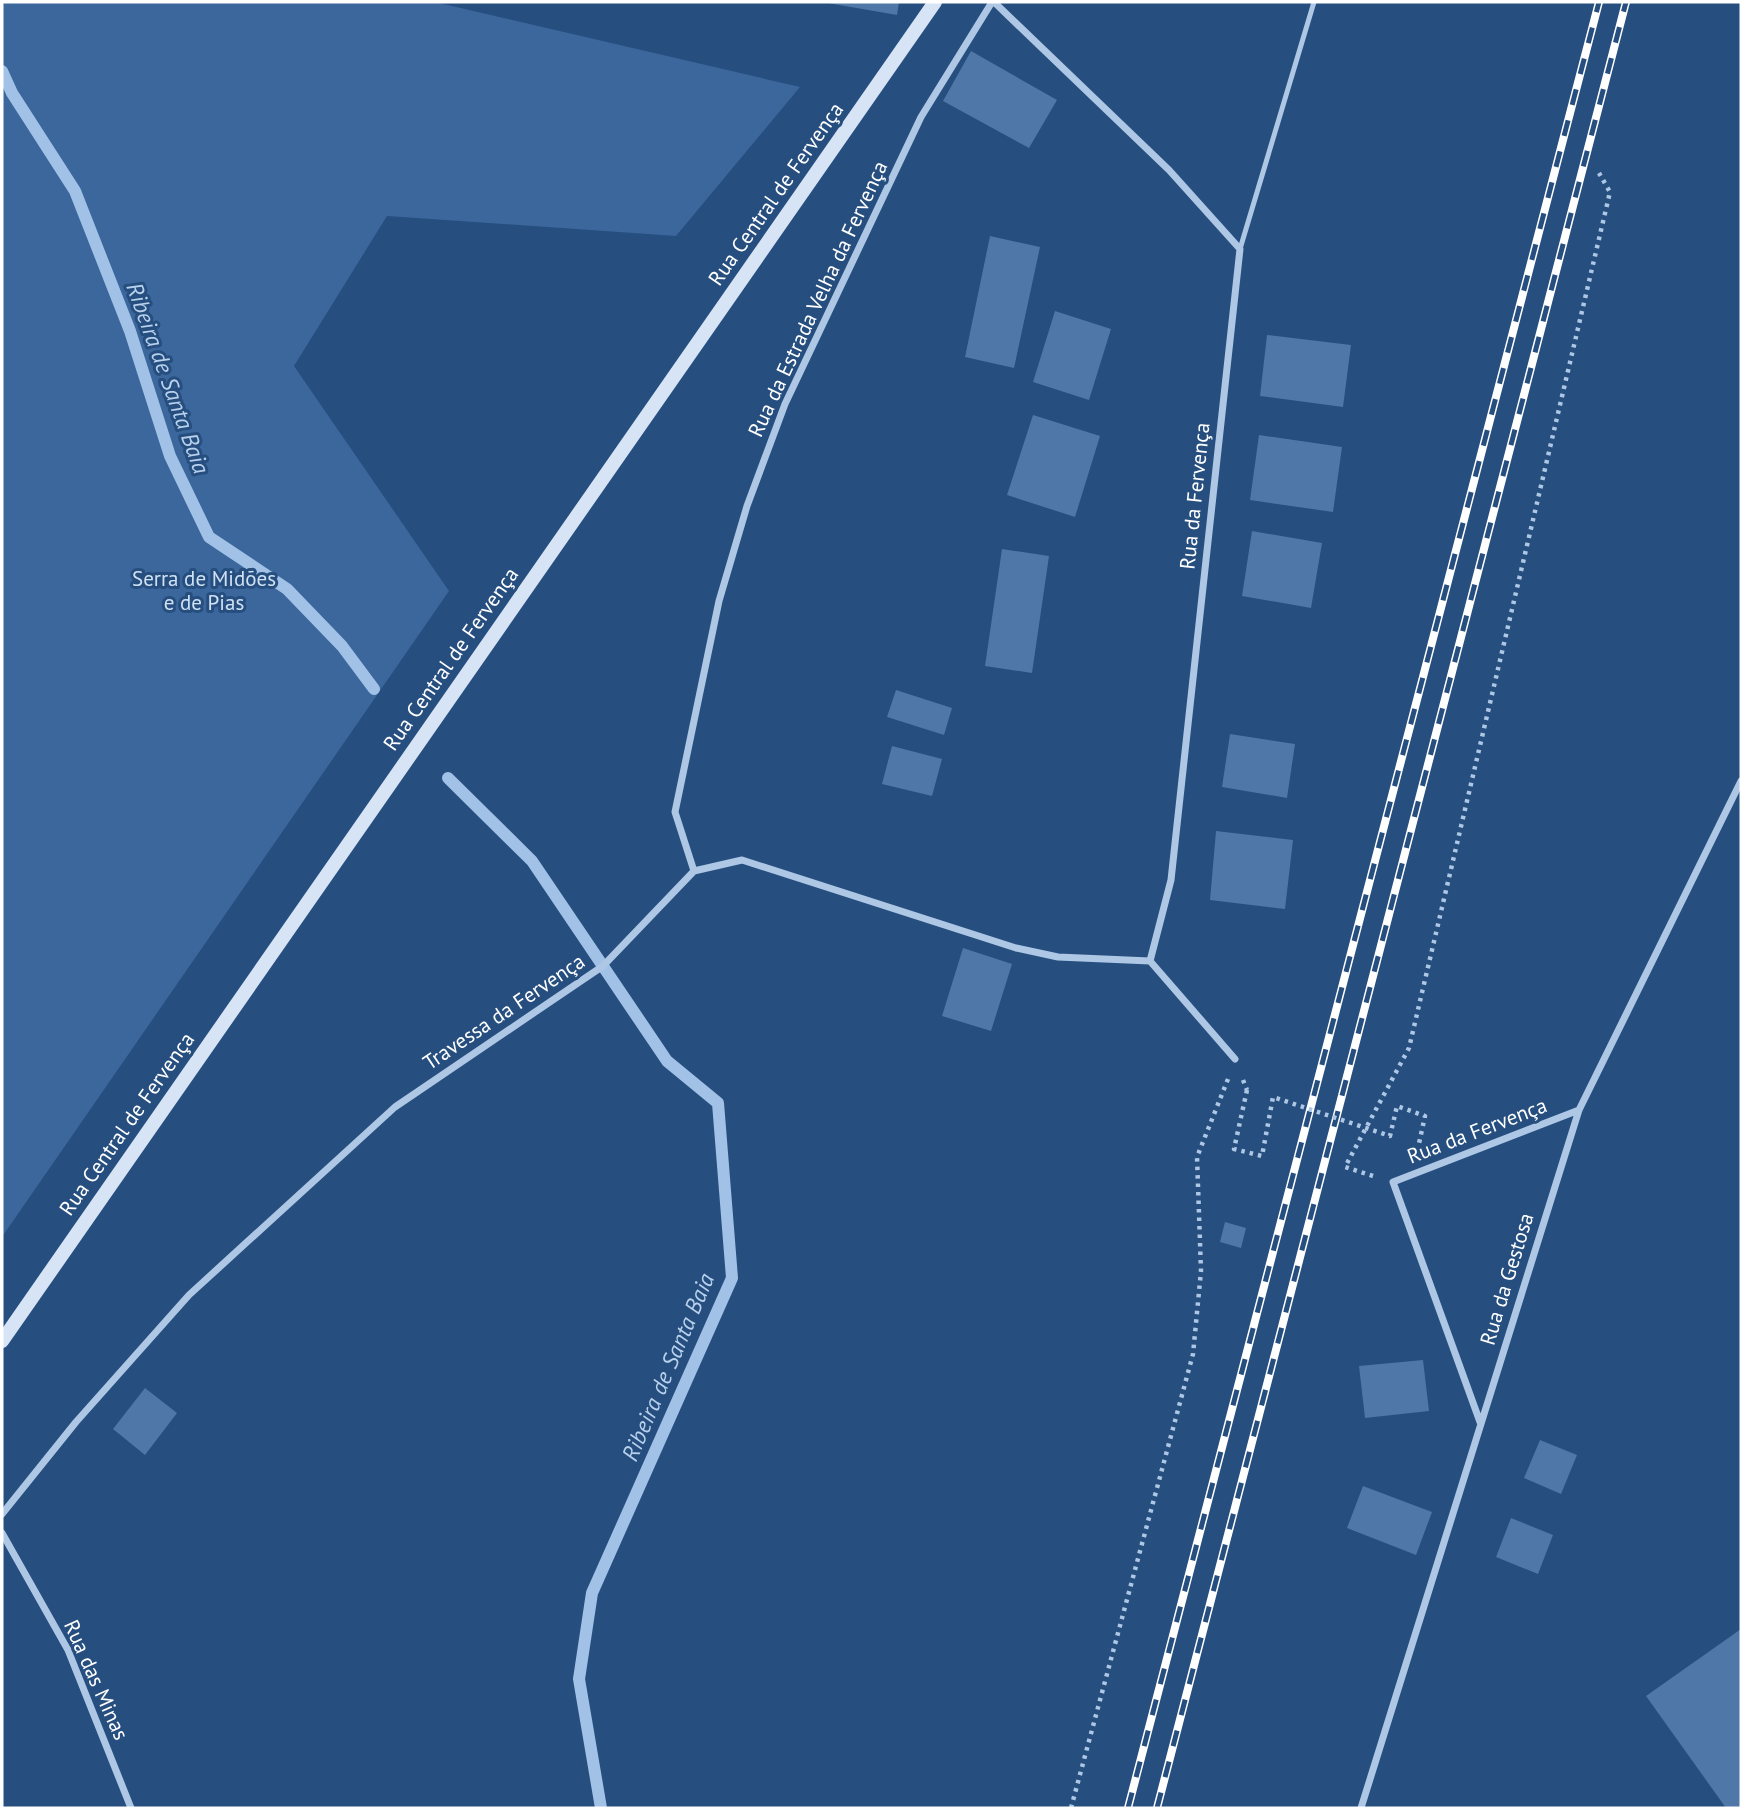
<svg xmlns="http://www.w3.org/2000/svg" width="1743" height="1810" font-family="'PT Sans',sans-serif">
	<rect width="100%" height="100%" fill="#264e7f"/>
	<path fill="#3b679c" d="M2,2h433l365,85 -124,149 -289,-20 -93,150 155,225 -447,646z"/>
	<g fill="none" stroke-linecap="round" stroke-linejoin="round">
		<path stroke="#a1c2e6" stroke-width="12" d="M2,71l10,22 63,98 55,140 40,125 39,81 78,52 55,57 32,43
			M448,778l84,83 135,200 51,42 14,175 -140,315 -13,86 22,129"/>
	</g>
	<path fill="#4f77a7" d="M822,2h77l-2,13z
		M971,51l86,49 -28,48 -86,-47z
		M990,236l50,11 -26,121 -49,-11z
		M1055,311l56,18 -22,71 -56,-18z
		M1267,335l84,10 -8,62 -83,-11z
		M1033,415l67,21 -25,81 -68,-22z
		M1259,435l83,12 -9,65 -83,-12z
		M1252,531l70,12 -11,65 -69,-12z
		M1002,549l47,7 -17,117 -47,-7z
		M896,690l56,18 -8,27 -57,-18z
		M1230,734l65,10 -8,54 -65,-11z
		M892,746l50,13 -10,37 -50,-12z
		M1216,831l77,9 -8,69 -75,-9z
		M963,948l49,16 -21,67 -49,-15z
		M1225,1222l21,6 -5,20 -21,-6z
		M1423,1360l6,51 -64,7 -6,-52z
		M145,1388l32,25 -32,42 -32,-26z
		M1540,1440l37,15 -16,39 -37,-16z
		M1363,1486l69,26 -16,43 -69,-27z
		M1511,1518l42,17 -15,39 -42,-17z
		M1741,1629v179h-15l-80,-112z"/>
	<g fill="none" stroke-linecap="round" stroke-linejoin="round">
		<path stroke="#adc7e5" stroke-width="4.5" stroke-dasharray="3.5 5" stroke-linecap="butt" d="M1243,1080l4,10
			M1373,1176l-28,-9 64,-119 201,-856 -11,-19
			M1071,1808l122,-454 8,-83 -4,-114 31,-78"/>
		<path stroke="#adc7e5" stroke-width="5" d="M1240,249l74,-247"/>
		<path stroke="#adc7e5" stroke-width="7" d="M994,2l175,168 71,79 -69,631 -21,81 85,98
			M694,871l-19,-59 44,-211 28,-95 38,-102 136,-287 71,-115
			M1480,1422l-87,-240 186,-72
			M2,1514l74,-92 113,-127 206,-188 208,-141 91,-95 48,-11 274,88 42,9 92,4
			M2,1533l66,117 63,158
			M1361,1808l218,-698 162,-329"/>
		<path stroke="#d6e4f5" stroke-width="14" d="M2,1341l933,-1339"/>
		<g stroke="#fff" stroke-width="8">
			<path id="rail" d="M1128,1808l471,-1806
				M1157,1808l469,-1806"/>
		</g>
		<use href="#rail" stroke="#264e7f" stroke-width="5" stroke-dasharray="16" stroke-linecap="butt"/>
		<path stroke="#adc7e5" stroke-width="4.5" stroke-dasharray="3.5 5" stroke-linecap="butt" d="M1247,1090l-13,59 28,7 11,-59 117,39 7,-30 28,10 -7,32"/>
	</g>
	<g text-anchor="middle" stroke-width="6" stroke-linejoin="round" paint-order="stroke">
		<g font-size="21" fill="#fff" stroke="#264e7f">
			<text transform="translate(776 194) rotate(-55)" y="7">Rua Central de Fervença</text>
			<text transform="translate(818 299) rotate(-65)" y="7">Rua da Estrada Velha da Fervença</text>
			<text transform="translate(1195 496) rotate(-84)" y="7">Rua da Fervença</text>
			<text transform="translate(451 659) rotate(-55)" y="7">Rua Central de Fervença</text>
			<text transform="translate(504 1012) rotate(-34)" y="7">Travessa da Fervença</text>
			<text transform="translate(127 1124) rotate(-55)" y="7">Rua Central de Fervença</text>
			<text transform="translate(1477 1131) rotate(-21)" y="7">Rua da Fervença</text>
			<text transform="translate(1507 1279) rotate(-73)" y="7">Rua da Gestosa</text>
			<text transform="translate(96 1680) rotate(66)" y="7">Rua das Minas</text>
		</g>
		<g font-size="21" fill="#d0e1f4" stroke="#264e7f">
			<text x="204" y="586">Serra de Midões<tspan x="204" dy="24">e de Pias</tspan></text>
		</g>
		<g font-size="23" font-style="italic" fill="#b8d1ed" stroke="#264e7f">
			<text transform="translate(168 378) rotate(70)" y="8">Ribeira de Santa Baia</text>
			<text transform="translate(668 1367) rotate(-67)" y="8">Ribeira de Santa Baia</text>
		</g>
	</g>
	<rect width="1743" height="1810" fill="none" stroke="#ffffff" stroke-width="7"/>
</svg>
